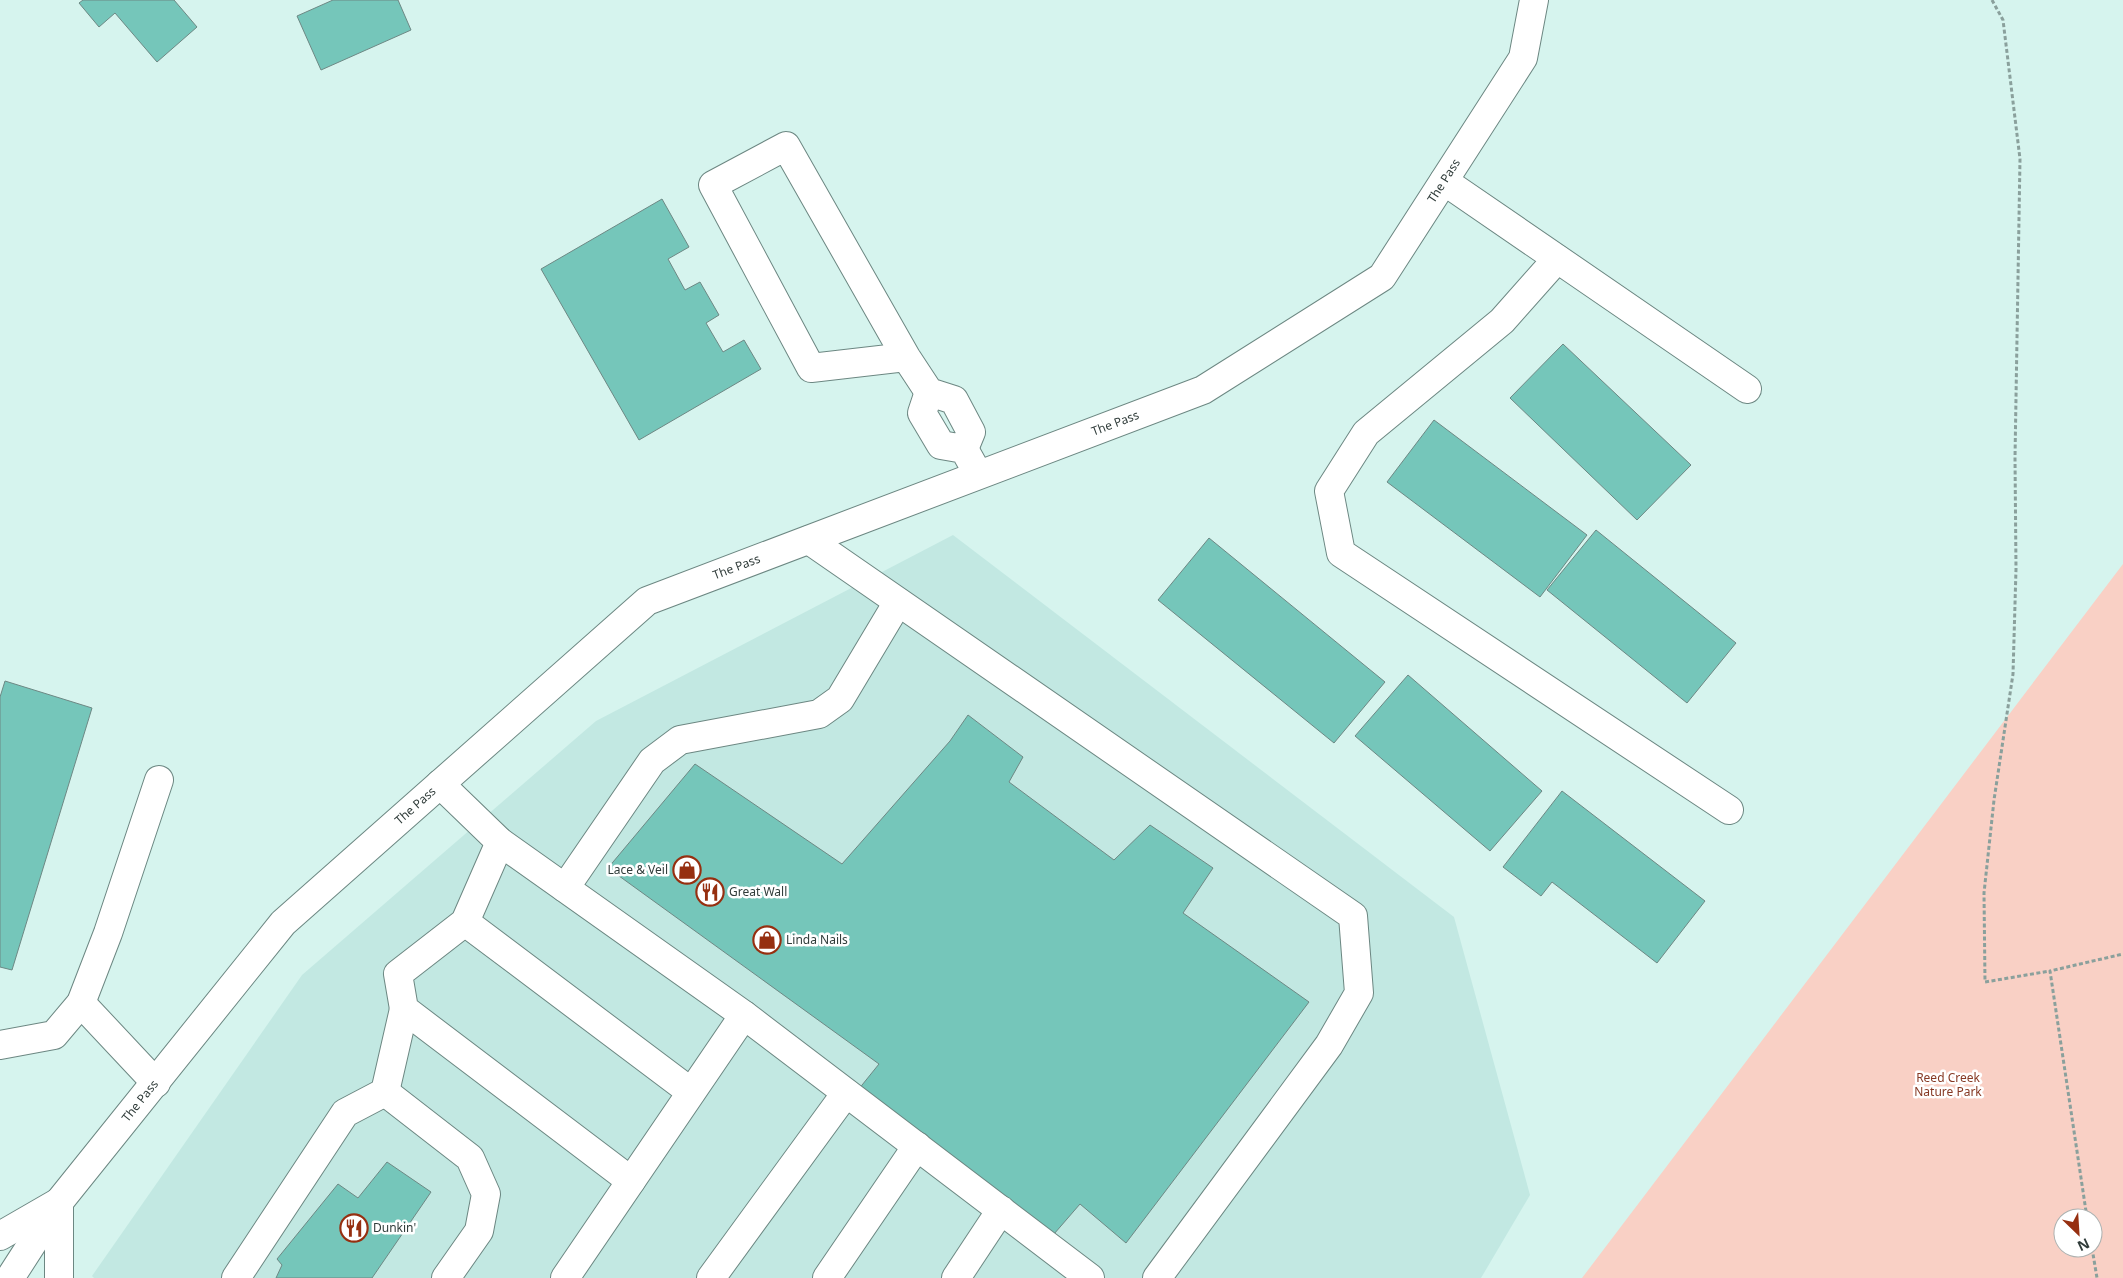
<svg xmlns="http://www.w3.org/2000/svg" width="2123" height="1278" font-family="'Noto Sans',sans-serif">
	<rect width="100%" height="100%" fill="#d6f4ee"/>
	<path fill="#c2e8e2" d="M953,535l501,382 76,278 -49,83h-1387l-2,-2 210,-301 294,-254z"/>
	<path fill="#f9d0c5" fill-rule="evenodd" d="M2123,564v714h-541zM2063,1218h30v30h-30z"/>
	<path fill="#75c6ba" stroke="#6d8884" d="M83,0h91l23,27 -40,35 -42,-49 -16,14 -20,-24z
		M333,0h65l13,30 -90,40 -24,-54z
		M662,199l27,48 -21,12 17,31 15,-8 19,33 -13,8 17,29 21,-12 17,29 -122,71 -98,-171z
		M1563,344l128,121 -54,55 -127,-122z
		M1434,420l153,115 -47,62 -153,-115z
		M1596,530l140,113 -49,60 -140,-113z
		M1209,538l176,144 -51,61 -176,-143z
		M1408,675l134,116 -52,60 -135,-115z
		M5,681l87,27 -80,262 -12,-3v-270z
		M968,715l55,42 -14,25 105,78 36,-35 63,43 -30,45 126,89 -183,241 -46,-39 -26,30 -196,-144 21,-26 -271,-196 87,-104 147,100 108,-123z
		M1562,791l143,110 -48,62 -105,-81 -11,14 -38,-29z
		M387,1162l44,30 -59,86h-96l6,-13 -5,-6 61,-75 20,14z"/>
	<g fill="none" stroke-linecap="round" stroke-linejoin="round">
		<g stroke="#6c8782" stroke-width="30">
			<g id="minor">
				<path d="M1444,181l303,208"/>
				<path d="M1557,259l-55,62 -136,112 -37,58 12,62 388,257"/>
				<path d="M906,357l-95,11 -98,-183 73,-39 120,211 23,35 25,8 17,32 -7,17"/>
				<path d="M929,392l-7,21 19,32 23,4 9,16"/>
				<path d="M809,540l544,376 6,77 -30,52 -172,233"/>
				<path d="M440,784l60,58 244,173 346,263"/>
				<path d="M500,842l-35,80 -67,52 6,35 227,172"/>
				<path d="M565,888l87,-127 28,-21 139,-26 21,-15 58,-97"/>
				<path d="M465,922l226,170"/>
				<path d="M81,1003l75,80"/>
				<path d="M0,1045l54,-10 27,-32 27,-70 51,-153"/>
				<path d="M385,1092l85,66 16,36 -7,37 -33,47"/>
				<path id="s1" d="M10,1278l49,-76 224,-279 364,-322 556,-211 179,-113 141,-219 11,-58"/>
				<path d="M236,1278l109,-165 40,-21 19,-83"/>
				<path d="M565,1278l179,-263"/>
				<path d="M711,1278l135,-185"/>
				<path d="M827,1278l90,-132"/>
				<path d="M956,1278l45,-68"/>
			</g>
		</g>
		<g stroke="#6c8782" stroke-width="30">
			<path id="major" d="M0,1236l59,-34v76"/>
		</g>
		<path stroke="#8aa09c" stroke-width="3" stroke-dasharray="4 2.5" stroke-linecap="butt" d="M1992,0l11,20 17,139 -5,299 1,111 -3,105 -19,126 -10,93 1,89 65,-11
			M2087,1218l-37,-247 73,-17
			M2092,1248l5,30"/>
		<use href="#minor" stroke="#fff" stroke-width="28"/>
		<use href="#major" stroke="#fff" stroke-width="28"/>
	</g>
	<defs>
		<g id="shop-ring" transform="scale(1.4375)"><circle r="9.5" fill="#fff" stroke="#962f10" stroke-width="1.5"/><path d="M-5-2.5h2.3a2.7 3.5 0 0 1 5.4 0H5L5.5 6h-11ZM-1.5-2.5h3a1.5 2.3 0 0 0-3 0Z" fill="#962f10"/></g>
		<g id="restaurant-ring" transform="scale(1.4375)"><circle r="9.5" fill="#fff" stroke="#962f10" stroke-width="1.5"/><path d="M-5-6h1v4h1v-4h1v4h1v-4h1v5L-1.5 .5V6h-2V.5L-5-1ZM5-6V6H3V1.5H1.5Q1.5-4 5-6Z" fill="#962f10"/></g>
	</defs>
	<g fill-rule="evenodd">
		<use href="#shop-ring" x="687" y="870"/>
		<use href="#restaurant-ring" x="710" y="892"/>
		<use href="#shop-ring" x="767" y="940"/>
		<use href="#restaurant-ring" x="354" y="1228"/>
	</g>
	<g text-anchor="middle" stroke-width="5" stroke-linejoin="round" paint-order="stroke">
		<g font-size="12" fill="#303c3a" stroke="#fff">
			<text dy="4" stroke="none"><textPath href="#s1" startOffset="1855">The Pass</textPath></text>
			<text dy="4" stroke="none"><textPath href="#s1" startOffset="1435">The Pass</textPath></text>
			<text dy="4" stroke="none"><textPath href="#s1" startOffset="1030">The Pass</textPath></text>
			<text dy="4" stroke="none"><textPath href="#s1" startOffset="625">The Pass</textPath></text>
			<text dy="4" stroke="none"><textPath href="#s1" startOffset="220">The Pass</textPath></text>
		</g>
		<g font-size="12" fill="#303c3a" stroke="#fff" text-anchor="start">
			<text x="668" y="874" text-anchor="end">Lace &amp; Veil</text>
			<text x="729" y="896">Great Wall</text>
			<text x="786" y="944">Linda Nails</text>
			<text x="373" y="1232">Dunkin'</text>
		</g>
		<g font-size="12" fill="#863924" stroke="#fff">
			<text x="1948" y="1082">Reed Creek<tspan x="1948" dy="14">Nature Park</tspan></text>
		</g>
	</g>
	<g transform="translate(2078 1233) rotate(155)"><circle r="24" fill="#ffffff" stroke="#acb1b0"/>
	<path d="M0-4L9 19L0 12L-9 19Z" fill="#962f10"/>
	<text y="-8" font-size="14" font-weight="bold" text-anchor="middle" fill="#303c3a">N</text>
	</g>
</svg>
